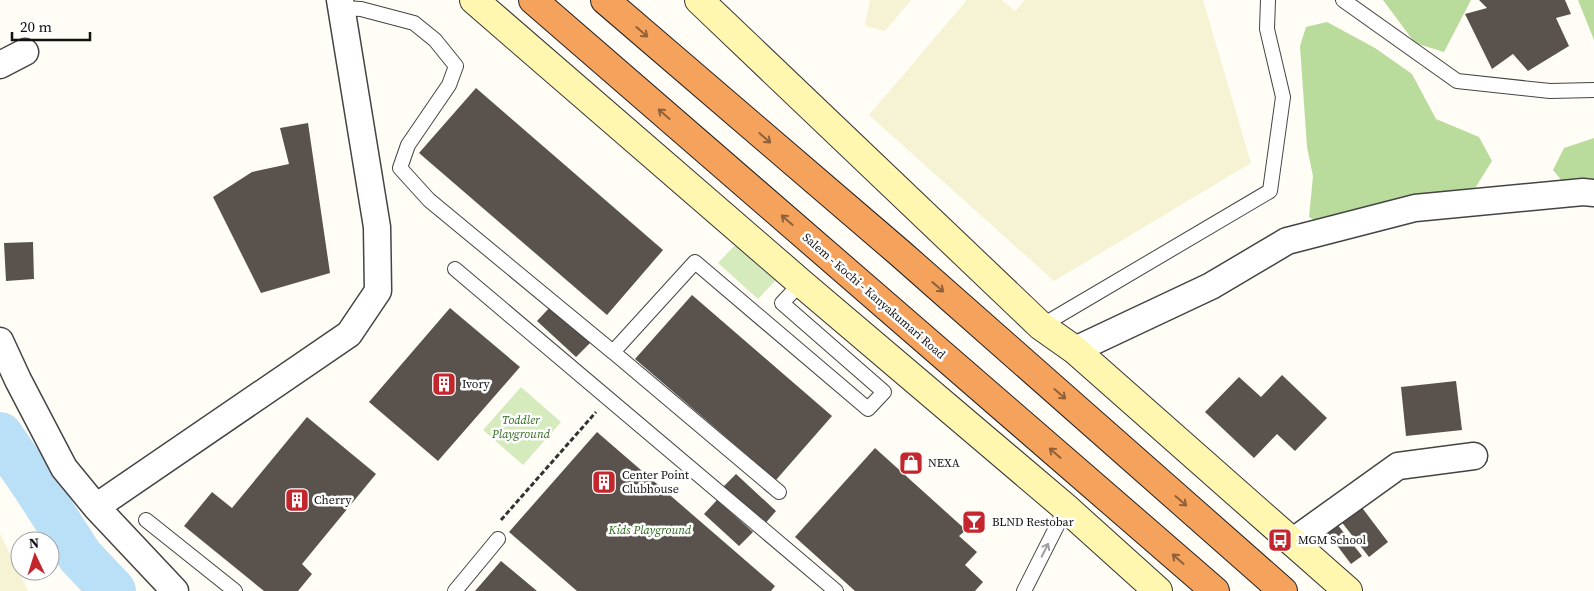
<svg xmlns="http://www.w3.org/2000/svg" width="1594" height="591" font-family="'Source Serif 4',serif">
	<rect width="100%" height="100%" fill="#fffdf5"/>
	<path fill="#f6f3d4" d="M870,0h41l-26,31 -20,-5z
		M967,0h35l13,11 10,-11h178l48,163 -197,118 -185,-166z
		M0,533l28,58h-28z"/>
	<path fill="#d5ebbd" d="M736,244l40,36 -18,19 -40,-36z
		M521,387l40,35 -38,43 -40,-35z"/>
	<path fill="#b9dc9c" d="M1383,0h88l-27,52 -29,-9z
		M1578,0h16v40z
		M1327,22l48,26 37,26 24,45 43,18 13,24 -20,32 -144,35 -19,-11 4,-41 -6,-29 -7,-101 6,-19z
		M1594,138v48l-27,1 -14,-17 11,-22z"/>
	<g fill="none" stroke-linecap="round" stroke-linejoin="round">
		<path stroke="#b9e0f7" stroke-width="46" d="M0,435l35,51 45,70 33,35"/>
	</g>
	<path fill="#5a524d" d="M1479,0h86l6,14 -15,4 13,28 -41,25 -15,-17 -21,15 -27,-55 22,-6z
		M476,88l187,162 -56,65 -188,-162z
		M308,123l22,150 -69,20 -48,-96 39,-25 37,-8 -9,-36z
		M33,242l1,37 -28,2 -2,-38z
		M692,295l140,121 -56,64 -141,-121z
		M551,306l40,36 -15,15 -39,-36z
		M450,308l70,59 -82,94 -69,-59z
		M1282,375l45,43 -32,33 -18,-17 -23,24 -49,-46 34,-35 22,20z
		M1456,381l6,49 -56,6 -5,-49z
		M307,417l69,57 -74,90 10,10 -14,17h-34l-80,-65 28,-34 20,16z
		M597,432l178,154 -4,5h-194l-68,-59z
		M875,448l91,82 -7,6 18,16 -12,13 18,17 -8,9h-120l-60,-54z
		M736,474l40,37 -13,15 -41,-38z
		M717,500l36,32 -14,14 -35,-32z
		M1360,505l28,37 -19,15 -29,-37z
		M1337,524l25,32 -11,8 -24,-32z
		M501,561l36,30h-62z"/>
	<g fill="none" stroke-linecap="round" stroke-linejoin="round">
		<g stroke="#444" stroke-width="16">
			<path id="lane" d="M1343,0l114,81 93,10 44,-1
				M341,8l20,1 53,14 21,17 21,26 -7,19 -41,60 -8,23 29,32 184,152
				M455,269l381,322
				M1041,326l229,-135 13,-94 -16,-68 1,-29
				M779,492l-166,-140 82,-90 173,147 16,-17 -102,-89 19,-20
				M146,520l89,71
				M455,591l43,-52
				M1024,591l42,-83"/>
		</g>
		<g stroke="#444" stroke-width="29">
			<path id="street" d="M0,65l25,-13
				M0,341l18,39 46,88 32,39 79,84
				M1075,350l136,-64 76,-45 128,-33 168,-16 11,1
				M96,507l253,-173 29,-43 -1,-64 -37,-227
				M1292,542l106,-76 76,-10"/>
		</g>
		<g stroke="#333" stroke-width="30">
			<path id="secondary" d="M474,0l327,283 265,225 92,83
				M699,0l342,326 34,24 273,241"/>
		</g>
		<g stroke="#222" stroke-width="30">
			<path id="highway" d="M533,0l682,591
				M605,0l296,254 382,337"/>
		</g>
		<path stroke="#333" stroke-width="3" stroke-dasharray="5 2.5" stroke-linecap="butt" d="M501,520l95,-108"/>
		<use href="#lane" stroke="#fff" stroke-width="14"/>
		<use href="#street" stroke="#fff" stroke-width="26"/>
		<use href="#secondary" stroke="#fff6b0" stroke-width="28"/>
		<use href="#highway" stroke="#f5a25d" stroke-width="28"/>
	</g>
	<defs><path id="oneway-shaft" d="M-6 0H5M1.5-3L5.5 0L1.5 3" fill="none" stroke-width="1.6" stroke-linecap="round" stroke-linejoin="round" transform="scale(1.25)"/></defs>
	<g stroke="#8e613b">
		<use href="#oneway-shaft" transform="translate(642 32) rotate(41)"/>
		<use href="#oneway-shaft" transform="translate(664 114) rotate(-139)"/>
		<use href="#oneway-shaft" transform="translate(765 138) rotate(41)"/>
		<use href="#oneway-shaft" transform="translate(787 220) rotate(-139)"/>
		<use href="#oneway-shaft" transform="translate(938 287) rotate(41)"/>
		<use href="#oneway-shaft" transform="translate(1060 394) rotate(41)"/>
		<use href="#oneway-shaft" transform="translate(1055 453) rotate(-139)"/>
		<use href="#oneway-shaft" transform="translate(1181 501) rotate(41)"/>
		<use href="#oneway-shaft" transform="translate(1178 559) rotate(-139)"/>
	</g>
	<use stroke="#a0a0a0" href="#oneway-shaft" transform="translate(1045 550) rotate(-63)"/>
	<defs>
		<g id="building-square" transform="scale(1.25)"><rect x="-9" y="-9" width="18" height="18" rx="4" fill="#c4262e" stroke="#fff"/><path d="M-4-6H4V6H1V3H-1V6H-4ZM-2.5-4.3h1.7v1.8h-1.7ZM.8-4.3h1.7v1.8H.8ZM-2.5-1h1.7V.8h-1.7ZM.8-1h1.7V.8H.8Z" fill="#fff"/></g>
		<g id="shop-square" transform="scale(1.25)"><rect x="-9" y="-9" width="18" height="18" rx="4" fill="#c4262e" stroke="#fff"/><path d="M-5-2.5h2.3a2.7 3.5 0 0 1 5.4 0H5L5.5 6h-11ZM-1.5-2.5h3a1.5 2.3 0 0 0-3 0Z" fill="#fff"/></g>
		<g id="bar-square" transform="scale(1.25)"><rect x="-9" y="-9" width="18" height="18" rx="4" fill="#c4262e" stroke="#fff"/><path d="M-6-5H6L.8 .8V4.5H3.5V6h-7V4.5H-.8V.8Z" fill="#fff"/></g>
		<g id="bus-square" transform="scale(1.25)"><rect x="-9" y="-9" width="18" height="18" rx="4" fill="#c4262e" stroke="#fff"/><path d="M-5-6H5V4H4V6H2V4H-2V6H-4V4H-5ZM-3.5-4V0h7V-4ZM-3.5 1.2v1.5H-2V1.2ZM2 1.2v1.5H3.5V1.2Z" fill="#fff"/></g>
	</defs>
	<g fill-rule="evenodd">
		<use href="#building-square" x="444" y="384"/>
		<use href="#shop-square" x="911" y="463"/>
		<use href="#building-square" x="604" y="482"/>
		<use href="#building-square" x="297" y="500"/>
		<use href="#bar-square" x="974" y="522"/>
		<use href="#bus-square" x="1280" y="540"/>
	</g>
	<g text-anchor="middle" stroke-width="5" stroke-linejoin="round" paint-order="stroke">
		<g font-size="12" fill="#111" stroke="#fff">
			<text transform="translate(874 296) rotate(41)" y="4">Salem - Kochi - Kanyakumari Road</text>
		</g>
		<g font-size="12" fill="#111" stroke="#fff" text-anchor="start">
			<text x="462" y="388">Ivory</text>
			<text x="928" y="467">NEXA</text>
			<text x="622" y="479">Center Point<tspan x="622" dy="14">Clubhouse</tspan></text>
			<text x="314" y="504">Cherry</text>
			<text x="992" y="526">BLND Restobar</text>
			<text x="1298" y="544">MGM School</text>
		</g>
		<g font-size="12" font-style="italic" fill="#2f6b1f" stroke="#fff">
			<text x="521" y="424">Toddler<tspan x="521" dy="14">Playground</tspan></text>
			<text x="650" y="534">Kids Playground</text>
		</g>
	</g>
	<g transform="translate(35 556) rotate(356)"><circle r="24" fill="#ffffff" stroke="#a0a0a0"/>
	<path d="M0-4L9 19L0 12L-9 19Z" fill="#c4262e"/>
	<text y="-8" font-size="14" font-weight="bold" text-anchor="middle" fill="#111111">N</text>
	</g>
	<path d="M12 32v8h78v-8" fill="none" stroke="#111111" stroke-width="2.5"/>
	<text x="20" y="32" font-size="15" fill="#111111" stroke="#ffffff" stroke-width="4" paint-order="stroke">20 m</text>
</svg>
